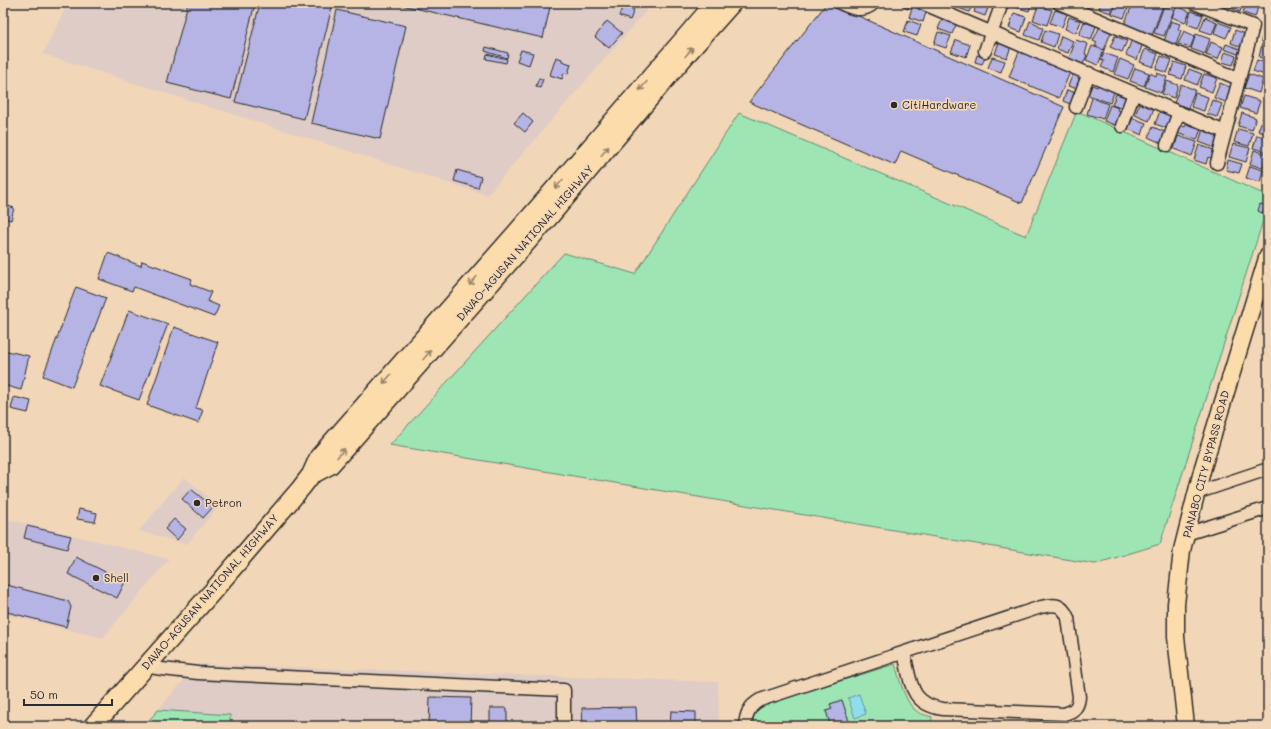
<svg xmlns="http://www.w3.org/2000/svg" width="1271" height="729" font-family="Mali,sans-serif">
	<rect width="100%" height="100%" fill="#f1d6b8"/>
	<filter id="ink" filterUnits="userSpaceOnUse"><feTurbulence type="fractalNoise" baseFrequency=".025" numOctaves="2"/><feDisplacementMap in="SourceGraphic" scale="8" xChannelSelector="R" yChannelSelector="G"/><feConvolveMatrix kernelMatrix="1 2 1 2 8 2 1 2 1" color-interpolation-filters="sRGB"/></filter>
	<g filter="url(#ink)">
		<path fill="#dfccc6" d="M68,3h585l-166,192 -444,-141z
			M184,477l35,29 -32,38 -48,-13z
			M3,518l166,41 -66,79 -100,-24z
			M198,664l520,18 1,44h-575z"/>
		<path fill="#9de6b4" stroke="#648870" d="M1077,111l191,85v9l-108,339 -65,20 -705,-119 174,-192 71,21 104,-161 287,123z
			M895,664c4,13 9,36 19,45 5,5 11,6 18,8l-1,9h-179c1,-10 3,-15 12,-21z
			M158,710l72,5v11h-86z"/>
		<path fill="#8fdded" stroke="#67969f" d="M859,694l7,20 -11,4 -7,-20z"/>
		<path fill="#b5b4e5" stroke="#2b2b2b" d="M188,3h67l-24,96 -64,-16z
			M260,3h57l15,4 -28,112 -69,-17z
			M393,3h158l-8,35z
			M827,3h2l235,104 -42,96 -121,-52 -6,14 -146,-63z
			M903,3h7l-2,6 -6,-3z
			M960,3h13l-4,9 -10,-4z
			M977,3h13l-5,13 -11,-4z
			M1013,3h19l-3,8 -17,-5z
			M1101,3h14l-4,10 -12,-4z
			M1116,3l13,3 -5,12 -12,-4z
			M1133,3h31l-12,32 -28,-10z
			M1228,3h15l-3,9 -13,-6z
			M1246,3l13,1 -4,13 -12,-4z
			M623,5l11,5 -4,10 -11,-4z
			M913,5l14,4 -4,13 -14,-5z
			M1038,6l14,4 -5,15 -14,-5z
			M1164,6l10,4 -10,26 -10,-3z
			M1177,6l13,6 -5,11 -13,-6z
			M337,10l69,16 -26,113 -69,-16z
			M1055,10l12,4 -5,13 -12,-4z
			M1191,11l12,4 -5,13 -11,-4z
			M1014,13l12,4 -5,15 -12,-4z
			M943,17l14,6 -5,11 -14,-5z
			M1069,17l12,4 -5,12 -11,-4z
			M1205,17l12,5 -5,12 -12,-4z
			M908,20l13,5 -4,11 -13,-4z
			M607,21l15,12 -13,15 -14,-11z
			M1030,21l9,4v2l4,1 -4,12 -14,-5z
			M1171,21l9,3 -2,5 3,1 -5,15 -12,-4z
			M1084,22l12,4 -5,14 -12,-5z
			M1218,22l13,5 -5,11 -12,-5z
			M1100,26l12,4 -8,20 -9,-4 2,-3 -4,-2z
			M1045,30l13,4 -4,13 -13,-5z
			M1235,30l13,5 -4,13 -13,-5z
			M1264,30l4,1v12l-7,-2z
			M1184,31l11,5 -5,12 -12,-4z
			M938,32l13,4 -5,12 -12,-4z
			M1196,34l14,5 -5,15 -14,-5z
			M1061,36l12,5 -5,12 -11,-4z
			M1115,36l12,5 -5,11 -12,-5z
			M1132,39l11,4 -6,17 -11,-5z
			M956,40l14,5 -4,12 -15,-5z
			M1076,40l12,4 -3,10 2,1 -4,9 -14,-6z
			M999,42l12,4 -4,12 -12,-4z
			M1211,42l12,5 -5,12 -12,-4z
			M1226,44l14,5 -2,5 -14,-5z
			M1262,44l6,2v14l-9,-3z
			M1092,46l12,4 -6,15 -12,-5z
			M486,47l22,6 -1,5 -22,-7z
			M1020,49l51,21 -12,28 -50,-21z
			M1145,49l13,5 -5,13 -13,-5z
			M521,50l12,3 -4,12 -12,-4z
			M1225,52l11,4 -3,9 -11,-3z
			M1104,53l14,5 -5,14 -12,-5 3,-6 -3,-1z
			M487,54l20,5 -1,4 -20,-4z
			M977,55l8,3 -3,6 -7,-2z
			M1161,56l11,4 -5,13 -11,-4z
			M556,57l6,2v2l9,3 -3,10 -4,-1 -2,6 -12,-4z
			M992,57l13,4 -4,11 -13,-4z
			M1120,59l14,6 -6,14 -14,-5z
			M1257,60l9,3 1,-2 1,1v14l-15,-5z
			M1174,62l12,4 -4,13 -12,-4z
			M1135,68l14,5 -5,13 -14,-5z
			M1189,69l13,5 -5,11 -12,-5z
			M1150,73l6,3 1,-3 10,4 -6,16 -16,-6z
			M1073,74l7,3 -2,3 6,2 -3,8 -13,-4z
			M1204,74l13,4 -5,14 -13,-5z
			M1249,74l14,5 -4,14 -15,-5z
			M539,78l4,1 -3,9 -4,-2z
			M1167,81l11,4 -4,13 -12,-4z
			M1220,83l12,5 -6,14 -12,-4z
			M1098,84l17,6 -5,13 -22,-8 4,-10 5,2z
			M1181,84l14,6 -7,18 -14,-5z
			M1067,90l12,4 -4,12 -12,-5z
			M1195,93l13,4 -4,14 -13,-4z
			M1116,94l12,4 -4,11 -12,-4z
			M1244,96l16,5 -4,12 -16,-5z
			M1092,98l16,6 -5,15 -16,-5z
			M1212,100l10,4 -5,13 -10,-3z
			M1140,103l14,5 -5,13 -14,-6z
			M1267,103h1v14l-5,-1z
			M1110,105l8,3 -1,2 5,2 -5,14 -13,-5z
			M1160,111l13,5 -4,13 -14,-5z
			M523,113l10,9 -8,10 -11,-9z
			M1242,113l14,5 -4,12 -14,-4z
			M1263,117l5,2v15l-10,-3z
			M1133,118l13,5 -4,12 -14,-6z
			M1186,124l15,5 -4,11 -20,-7 3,-8 5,2z
			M1153,127l12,5 -4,11 -13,-6z
			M1203,129l16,6 -4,13 -16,-6z
			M1238,129l15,4 -4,13 -15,-4z
			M1257,135l11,3v14l-15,-4z
			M1178,136l19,6 -5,14 -18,-7z
			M1233,144l17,4 -4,14 -17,-5z
			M1199,145l18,6 -3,8 -6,-2 -2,7 -12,-4z
			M1254,150l13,4 -4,14 -13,-4z
			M1228,160l14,4 -3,9 -13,-3z
			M1250,166l13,4 -3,12 -14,-4z
			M457,170l24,7 -3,11 -24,-7z
			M3,204l11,4 -3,12 -8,-2z
			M1260,204l7,2 -1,3h-2l-2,4 -4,-2z
			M108,253l33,13 1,-5 50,18 -2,5 21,8 -4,9 12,5 -5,11 -80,-30 -2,4 -33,-12z
			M76,287l30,11 -34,89 -29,-11z
			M129,310l39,14 -29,76 -39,-14z
			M174,327l44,15 -22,66 7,2 -5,13 -51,-18z
			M3,350l26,6 -8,34 -18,-5z
			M14,397l17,4 -3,12 -17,-4z
			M191,489l22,18 -10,11 -21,-19z
			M79,509l18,4 -2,9 -18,-3z
			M174,519l12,10 -9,11 -12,-11z
			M27,526l44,10 -4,13 -43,-11z
			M76,557l49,25 -8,16 -49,-24z
			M3,584l65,17 3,6 -5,20 -63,-16z
			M430,697l41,1 -1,28h-41z
			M842,700l8,24 -6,2h-7l-1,-4 -6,2 -4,-13 6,-2 -2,-5z
			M636,707l1,19h-54l-1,-18z
			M490,708h17v16h-17z
			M671,711l25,1v14h-26z"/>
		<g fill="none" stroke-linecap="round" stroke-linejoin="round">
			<g stroke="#2b2b2b" stroke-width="15">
				<path id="minor" d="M840,3c12,6 23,10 34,0
					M922,3l303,129
					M1059,3l180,76
					M1194,3l59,23 -36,137
					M985,51l17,-48
					M1076,107l13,-34
					M1122,126l12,-33
					M1167,145l12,-33
					M1196,493l72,-24
					M1186,534l82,-26
					M145,666l17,3 36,4 366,17v36
					M745,726c1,-12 4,-20 15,-26l281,-93c13,-3 21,-4 27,11l11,79c-1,11 -5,14 -15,17l-121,-5c-34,-5 -32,-28 -39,-56"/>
			</g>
			<g stroke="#2b2b2b" stroke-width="19">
				<path id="major" d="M1186,726l-10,-89v-33l6,-54 21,-83 65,-212"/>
			</g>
			<g stroke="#2b2b2b" stroke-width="21">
				<path id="highway" d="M311,475l19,-10 219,-248 136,-161 47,-53
					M93,726l119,-134 89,-104 10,-13 8,-18 220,-250 176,-204"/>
			</g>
			<use href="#minor" stroke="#f1d6b8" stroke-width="12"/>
			<use href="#major" stroke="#fddcac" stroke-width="16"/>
			<use href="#highway" stroke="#fddcac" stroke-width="18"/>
		</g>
		<defs><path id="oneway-shaft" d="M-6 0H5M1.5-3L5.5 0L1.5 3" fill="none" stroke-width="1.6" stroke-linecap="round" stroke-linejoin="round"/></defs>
		<g stroke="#94846c">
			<use href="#oneway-shaft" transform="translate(689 52) rotate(-49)"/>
			<use href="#oneway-shaft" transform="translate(643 86) rotate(131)"/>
			<use href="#oneway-shaft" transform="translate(605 151) rotate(-50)"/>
			<use href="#oneway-shaft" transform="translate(559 184) rotate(131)"/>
			<use href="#oneway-shaft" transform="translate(473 281) rotate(132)"/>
			<use href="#oneway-shaft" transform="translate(427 355) rotate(-49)"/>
			<use href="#oneway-shaft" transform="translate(387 379) rotate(131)"/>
			<use href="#oneway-shaft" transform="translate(341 453) rotate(-49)"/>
		</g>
	</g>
	<g fill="#2b2b2b" stroke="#f1d6b8" stroke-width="1.5">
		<circle cx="894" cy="105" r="4"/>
		<circle cx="197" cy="503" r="4"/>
		<circle cx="96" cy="578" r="4"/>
	</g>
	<g text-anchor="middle" stroke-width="3.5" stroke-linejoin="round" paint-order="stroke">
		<g font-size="11" fill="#2b2b2b" stroke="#f1d6b8" text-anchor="start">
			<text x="902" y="109">CitiHardware</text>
			<text x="205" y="507">Petron</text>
			<text x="104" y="582">Shell</text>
		</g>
		<g font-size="11" fill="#2b2b2b" stroke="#f1d6b8">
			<text transform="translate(525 243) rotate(-49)" y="4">DAVAO-AGUSAN NATIONAL HIGHWAY</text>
			<text transform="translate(1206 464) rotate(-75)" y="4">PANABO CITY BYPASS ROAD</text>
			<text transform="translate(210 592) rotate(-49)" y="4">DAVAO-AGUSAN NATIONAL HIGHWAY</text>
		</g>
	</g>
	<rect width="1271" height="729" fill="none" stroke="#f1d6b8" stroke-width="16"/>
	<rect x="8" y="8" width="1255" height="713" fill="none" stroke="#2b2b2b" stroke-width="1.5" filter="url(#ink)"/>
	<path d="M24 699v6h88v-6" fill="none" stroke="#2b2b2b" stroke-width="2"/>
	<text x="30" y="699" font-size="12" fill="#2b2b2b" stroke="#f1d6b8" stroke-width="3" paint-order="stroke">50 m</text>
</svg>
